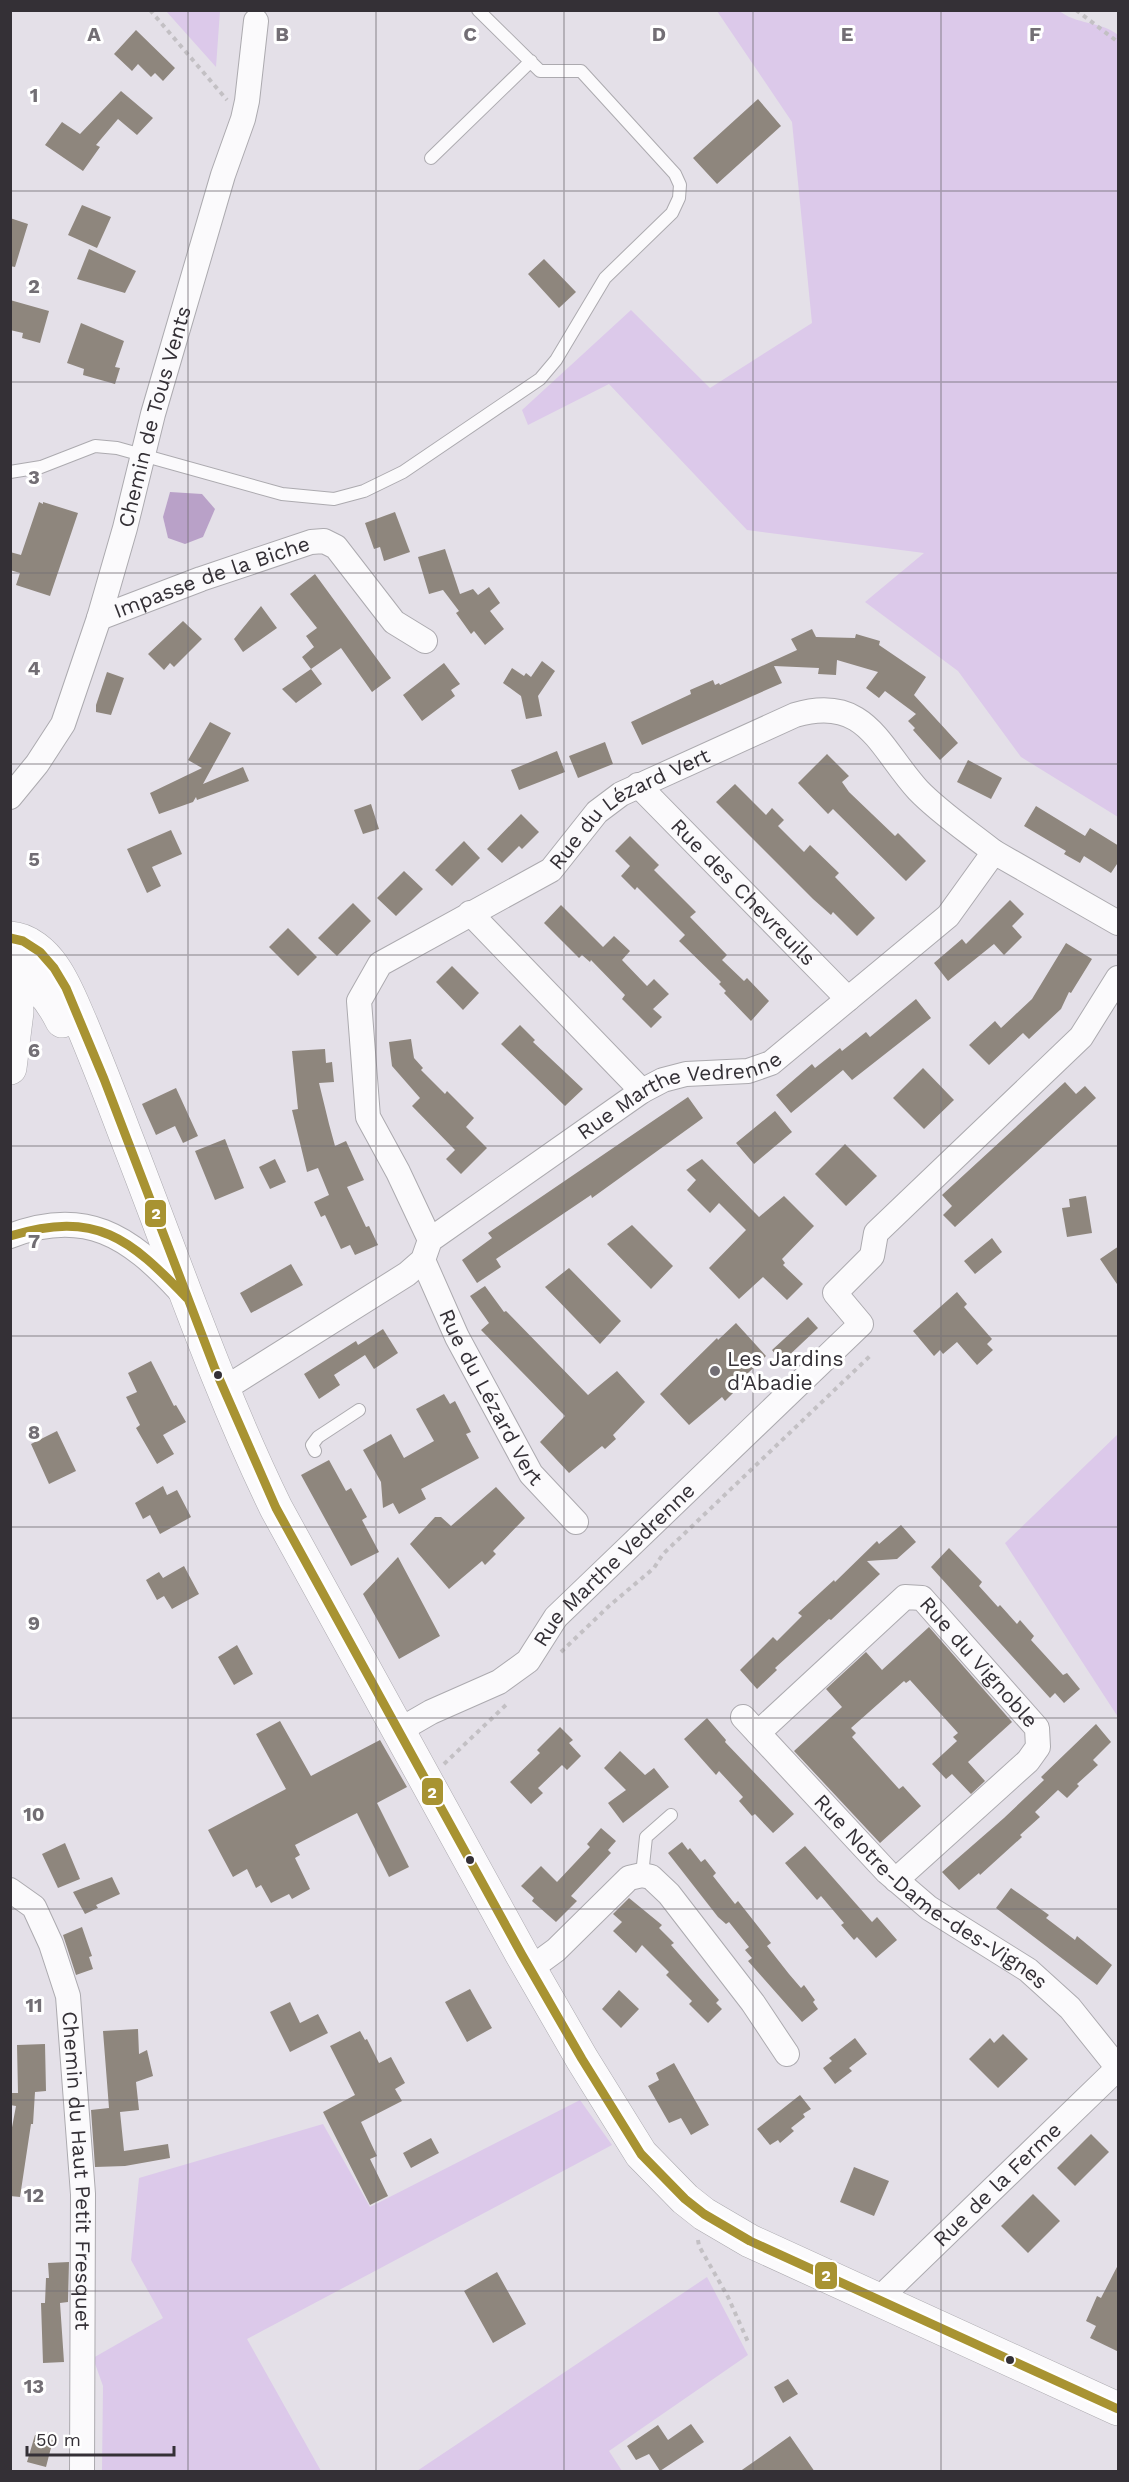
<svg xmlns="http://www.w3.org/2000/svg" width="1129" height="2482" font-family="'Work Sans',sans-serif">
	<rect width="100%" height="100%" fill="#e4e0e8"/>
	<path fill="#dcc9ea" d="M1058,10c18,15 43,11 60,25v782l-97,-60 -63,-86 -93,-69 59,-49 -177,-23 -138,-146 -81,41 -6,-15 109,-100 79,78 102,-65 -20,-201 -75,-111z
		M166,11h54l-4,56z
		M1118,1434v283l-113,-174z
		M580,2100l32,45 -365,194 74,132h-219l1,-85 -10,-28 70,-40 -32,-58 8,-82 184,-54 47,83z
		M707,2277l41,78 -139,96 13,20h-205z"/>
	<path fill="#b9a1c8" d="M170,492l32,2 13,15 -12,28 -18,7 -17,-6 -5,-21z"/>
	<path fill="#8e867d" d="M136,30l39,38 -12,13 -8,-8 -4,4 -13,-13 -6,7 -18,-17z
		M121,91l32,27 -16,17 -19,-16 -22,26 4,2 -17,24 -38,-26 17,-23 18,12z
		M758,99l23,27 -64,58 -24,-26z
		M82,205l29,12 -14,31 -29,-13z
		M10,218l18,6 -13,43 -5,-1z
		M89,249l47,22 -11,22 -48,-14z
		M544,259l32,33 -17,16 -31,-34z
		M10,300l39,11 -9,32 -18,-5 1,-5 -13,-3z
		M81,323l43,18 -9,26 5,1 -5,16 -32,-9 1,-6 -17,-6z
		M39,502l4,2v-2l35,11 -28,83 -34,-11 4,-12 -10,-3v-18l11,3z
		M395,512l15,40 -26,9 -4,-14 -6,2 -9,-26z
		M445,549l15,45 13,-5 5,6 11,-8 11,16 -10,8 14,18 -19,16 -11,-14 -3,3 -15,-21 3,-2 -16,-21 -14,4 -11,-37z
		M315,574l76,104 -19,14 -31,-44 -30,21 -9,-12 12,-10 -8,-11 11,-8 -27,-34z
		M261,606l16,22 -34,24 -9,-13z
		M183,621l19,18 -28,28 -4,-4 -6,7 -16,-16z
		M812,629l4,8 39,1 1,-4 24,7 -1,4 47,32 -12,18 44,48 -18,17 -27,-30 2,-2 -7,-7 8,-7 -31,-23 -6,7 -13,-10 12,-16 -41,-12 -1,15 -18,-1 1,-6 -45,-2 8,17 -140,62 -11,-23 60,-28 -1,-4 23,-10 2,5 4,-2 1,2 77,-35 -6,-11z
		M542,661l13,10 -17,25 4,20 -16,3 -5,-23 -18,-13 9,-15 12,8 2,-3 5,4z
		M444,663l16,21 -9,6 4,6 -33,25 -19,-26z
		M311,669l11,15 -26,19 -14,-14z
		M107,672l17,6 -13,37 -15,-3v-7z
		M210,722l21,11 -28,51 40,-17 6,14 -52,19 -1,-3 -3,5 -34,12 -9,-21 52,-25 -14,-8z
		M605,742l8,22 -35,14 -9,-22z
		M557,751l8,21 -46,18 -8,-20z
		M827,754l22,22 -7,6 7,10 46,44 3,-3 28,28 -20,20 -73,-72 -5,5 -30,-31z
		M968,760l34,18 -11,21 -34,-17z
		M735,784l31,31 6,-7 12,12 -6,6 26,26 6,-7 29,28 -4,4 40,41 -18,18 -24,-24 -2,3 -18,-16 -97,-97z
		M371,804l8,25 -16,5 -9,-24z
		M1036,806l49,30 5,-8 29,18v15l-8,12 -27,-17 -4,7 -16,-9 2,-3 -42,-25z
		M521,814l18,18 -17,17 -3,-3 -17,17 -15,-14z
		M171,830l11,24 -30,13 9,19 -14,7 -20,-44z
		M630,836l29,29 -5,5 42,42 -6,5 37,38 -5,5 22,21 3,-3 22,23 -18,20 -27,-28 2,-2 -7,-7 2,-2 -42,-41 6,-6 -48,-48 -2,3 -14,-14 9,-10 -15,-15z
		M464,841l16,17 -28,28 -17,-16z
		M404,871l19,18 -27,27 -19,-18z
		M1010,900l14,14 -12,12 10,11 -18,18 -10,-11 -46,37 -14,-18 28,-24 4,5z
		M353,903l18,18 -34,35 -19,-18z
		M561,905l42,42 11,-11 16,15 -8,9 25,26 7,-7 15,15 -16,15 9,8 -11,11 -29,-29 3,-4 -34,-35 -1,2 -8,-7 -3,3 -35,-35z
		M288,928l29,29 -19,19 -29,-29z
		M1066,943l26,16 -21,34 -2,-1 -8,17 -32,30 -6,-6 -34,32 -20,-20 26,-24 6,7 31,-29z
		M452,966l27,27 -16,17 -27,-28z
		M916,999l15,19 -79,62 -9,-10 -52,43 -15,-18 36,-31 3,4 25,-20 2,3 24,-19 4,5z
		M520,1025l15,15 -2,2 50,47 -18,17 -64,-62z
		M411,1039l3,19 9,10 -2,2 24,24 2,-3 27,27 -8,9 21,21 -26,26 -15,-15 9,-9 -43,-44 8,-8 -28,-32 -3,-24z
		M325,1049l1,14 6,-1 2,20 -15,1 10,41 6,22 11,-5 18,39 -17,7 19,40 3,-1 9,19 -23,10 -5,-10 -9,4 -16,-34 -4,2 -7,-15 15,-7 -11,-27 -11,4 -15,-62 6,-1 -6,-58z
		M923,1068l31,32 -30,29 -31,-31z
		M1065,1082l11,12 9,-8 11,12 -141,129 -12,-12 9,-9 -10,-11z
		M176,1088l22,48 -15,7 -8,-17 -19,9 -14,-31z
		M688,1097l15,21 -111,80 -1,-3 -95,64 5,8 -24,16 -15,-23 30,-22 -4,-5z
		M775,1111l17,21 -38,32 -18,-21z
		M225,1139l19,49 -29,12 -20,-49z
		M845,1144l32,32 -31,30 -31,-32z
		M275,1159l11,23 -16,7 -11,-22z
		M702,1159l57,58 25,-21 30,30 -32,33 3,4 -2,2 20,19 -16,16 -24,-23 -24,22 -30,-31 37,-38 -27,-27 -9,10 -23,-23 9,-10 -10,-10z
		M1086,1196l6,37 -25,4 -5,-29 8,-1 -1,-8z
		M632,1225l41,41 -22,23 -44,-45z
		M992,1238l10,14 -27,22 -11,-13z
		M1119,1246v41l-19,-28z
		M291,1264l12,21 -52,28 -11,-20z
		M569,1268l52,53 -21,23 -55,-57z
		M485,1286l19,26 2,-1 82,84 29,-24 28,31 -32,33 3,4 -11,10 -3,-3 -33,27 -29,-31 25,-26 -84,-86 8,-7 -19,-27z
		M957,1292l10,12 -3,3 28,32 -5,5 6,6 -16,15 -20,-23 -14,12 -3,-4 -6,6 -21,-25z
		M808,1317l10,11 -36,34 -10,-12z
		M736,1323l30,33 -33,31 3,3 -11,11 -3,-4 -33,28 -29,-31 57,-56 1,2z
		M383,1329l15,24 -24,16 -9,-14 -31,20 6,10 -21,14 -15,-25 52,-33 2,4z
		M151,1361l23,45 2,-1 10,17 -23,13 11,19 -17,10 -21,-36 4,-3 -14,-28 11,-5 -9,-19z
		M444,1394l6,10 5,-3 16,31 -5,2 13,24 -58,31 5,10 -27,15 -6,-11 -10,5 -2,-26 -18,-32 28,-16 13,24 30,-17 -18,-32z
		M57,1431l19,40 -27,13 -18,-40z
		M329,1460l17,31 5,-3 16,29 -5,3 17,32 -28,14 -50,-91z
		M163,1486l4,9 10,-5 14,27 -31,17 -10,-19 -7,4 -8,-16z
		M496,1487l29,31 -32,33 3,3 -11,11 -3,-4 -33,28 -39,-45 25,-27h6l10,9z
		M901,1525l15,17 -19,17 -30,2 13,13 -49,46 -2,-1 -54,49 2,2 -20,19 -17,-19 33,-33 4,4 25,-25 -4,-3 36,-33 1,2 42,-41 2,3z
		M949,1548l33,34 -3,4 19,21 2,-2 17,19 3,-4 14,16 -3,4 32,35 4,-2 13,16 -16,14 -9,-10 -5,5 -119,-131z
		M398,1557l42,79 -41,23 -36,-65z
		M184,1566l15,28 -27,15 -8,-13 -7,4 -11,-20 13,-8 4,6z
		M929,1627l83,95 -44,40 17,19 -14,13 -19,-20 -6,5 -14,-15 25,-23 -4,-4 5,-4 -48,-53 -4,3 -2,-2 -53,47 5,5 -4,4 47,52 4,-3 18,20 -41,37 -86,-92 48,-44 -16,-18 40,-37 16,18z
		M237,1645l16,29 -19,11 -16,-28z
		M707,1718l19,22 -1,2 69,72 -21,19 -18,-19 -3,2 -13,-15 4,-4 -24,-26 -3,4 -32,-36z
		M280,1721l31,55 69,-36 27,47 -30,16 32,64 -20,10 -32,-64 -62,32 5,10 -5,3 15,31 -18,10 -3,-5 -18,9 -10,-18 -5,3 -9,-19 -14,8 -25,-47 78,-41 -30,-55z
		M1096,1724l15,18 -18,18 5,5 -21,19 2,2 -12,12 -9,-8 -23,22 5,5 -20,18 2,2 -42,38 -1,-2 -20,17 -17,-18 62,-54 40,-38 -3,-3z
		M560,1727l13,13 -4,3 12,13 -14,14 -5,-5 -24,23 5,5 -12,11 -21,-22 30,-29 -3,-3z
		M620,1751l25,24 9,-7 15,19 -46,36 -15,-20 18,-13 -22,-22z
		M601,1828l15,13 -8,9 3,3 -40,43 6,5 -21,21 -24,-21 2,-3 -13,-12 20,-20 16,16 33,-35 -3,-3z
		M682,1842l6,8 2,-2 11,14 4,-3 11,14 -3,3 22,28 3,-3 33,42 -4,3 22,28 12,14 3,-3 11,15 -2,2 5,7 -16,13 -54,-61 4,-3 -7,-8 4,-3 -20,-25 -3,2 -8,-7 -50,-64z
		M65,1843l15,36 -22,9 -16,-34z
		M805,1846l67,76 5,-5 20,23 -21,18 -19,-21 -3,3 -13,-15 3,-2 -23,-27 -4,4 -32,-37z
		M112,1877l8,17 -24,11 2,3 -13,6 -12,-22z
		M1011,1888l38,27 -3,3 29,22 2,-4 35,29 -15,20 -101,-77z
		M629,1898l33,27 -3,3 15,15 -3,2 48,55 -3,3 6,6 -14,14 -19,-19 3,-3 -26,-26 3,-3 -27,-27 -6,8 -23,-22 9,-9 -9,-8z
		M82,1927l10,29 -3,1 4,12 -17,6 -13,-40z
		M470,1989l22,39 -25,14 -22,-40z
		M619,1990l20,19 -18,19 -19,-19z
		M290,2002l10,21 18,-9 10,19 -38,19 -20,-40z
		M138,2029l1,25 8,-4 6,26 -17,6 3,28 -19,2 4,39 44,-7 2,14 -45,8 -30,1 -4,-57 18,-2 -6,-77z
		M360,2031l5,9 2,-1 12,24 12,-6 14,26 -10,6 7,12 -41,21 16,34 -7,3 18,37 -18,9 -47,-93 32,-17 -25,-49z
		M1003,2034l25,25 -30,29 -29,-29 21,-21 4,5z
		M855,2038l12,16 -18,14 3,3 -17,13 -12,-16 9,-7 -3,-3z
		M45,2044l1,47 -11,1 -2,32h-2l-11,73 -10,-1v-58l6,-32 -6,-1v-12h8l-1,-48z
		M674,2063l35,62 -18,10 -10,-17 -12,5 -21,-37 11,-6 -3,-7z
		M800,2095l11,14 -8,5 2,3 -14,11 3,3 -14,12 -2,-3 -8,5 -13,-16z
		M1091,2134l18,18 -34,34 -18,-18z
		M431,2138l8,15 -28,15 -8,-15z
		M854,2167l35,14 -15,35 -34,-14z
		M1033,2194l27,27 -32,32 -27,-27z
		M69,2262l-1,40 -8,1 4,59 -21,1 -2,-60h4l1,-25h3l-1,-15z
		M1119,2263v89l-29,-14 6,-12 -10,-5 11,-25 4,2z
		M497,2272l29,52 -33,19 -29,-52z
		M788,2379l10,15 -15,9 -9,-16z
		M691,2424l13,18 -44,29 -11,-17 -13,6 -9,-14 31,-21 10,15z
		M35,2435l18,5 -7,27 -19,-5z
		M790,2436l25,36h-76l23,-16z"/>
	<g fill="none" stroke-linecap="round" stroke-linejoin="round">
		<g stroke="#acaaaf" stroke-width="14">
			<path id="lane" d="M431,158l100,-97
				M10,472l31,-5 54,-21 22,2 165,46 52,5 30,-8 39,-19 137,-93 16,-19 49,-82 67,-65 7,-15 1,-13 -5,-11 -94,-103h-41l-62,-61
				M315,1451l-3,-6 6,-8 41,-27
				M642,1875l4,-38 25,-22"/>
		</g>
		<g stroke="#acaaaf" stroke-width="26">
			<g id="street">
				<path id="s1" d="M99,618l102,-39 110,-37 13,-1 12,6 58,75 31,19"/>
				<path id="s2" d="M638,785l210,214"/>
				<path id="s3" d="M10,797l27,-33 26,-40 36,-106 26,-90 28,-114 70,-239 20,-56 4,-18 9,-80"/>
				<path d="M470,913l172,178"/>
				<path d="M10,1236c75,-29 119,0 169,54"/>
				<path id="s4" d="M430,1240l-32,-68 -30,-55 -9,-116 21,-37 171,-94 46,-58 24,-18 174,-79c71,-21 84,32 123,75 22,23 51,42 76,62"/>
				<path id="s5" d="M423,1260l34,77 74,137 45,48"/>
				<path id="s6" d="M224,1389l183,-115 16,-14 7,-20 212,-149 21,-11 23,-6 62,-3 23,-8 177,-147 46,-64 124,71"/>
				<path id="s7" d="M743,1717l144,155 42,36 99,62 42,38 48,60"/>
				<path id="s8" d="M398,1731l33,-19 68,-30 29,-21 28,-44 305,-293 -26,-31 37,-37 4,-23 205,-196 37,-59"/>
				<path id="s9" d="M758,1733l147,-136 17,1 115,130 1,19 -10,14 -132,119"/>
				<path id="s10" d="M10,1890l24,17 17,37 17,52 15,198 -1,278"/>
				<path d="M530,1969l26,-19 73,-72 13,-3 9,2 18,17 84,109 34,51"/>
				<path id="s11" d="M878,2300l240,-232"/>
			</g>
		</g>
		<g stroke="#acaaaf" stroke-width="34">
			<path id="secondary" d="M10,938c18,1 34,15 44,30 12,17 19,37 28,57 15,36 29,72 43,109 49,125 92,253 151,374l246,447 60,104 59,95 44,45 19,15 46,27 368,168
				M10,965c25,16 39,30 52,56
				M10,1068l7,-56 -2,-59"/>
		</g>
		<path stroke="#c3c0c4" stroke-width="4" stroke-dasharray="4.5 4.5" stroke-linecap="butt" d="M150,10l77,90
			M1076,10l42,32
			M561,1652l48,-46 45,-38 9,-14 207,-198
			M444,1764l64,-61
			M698,2240l1,6 29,51 21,47"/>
		<use href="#lane" stroke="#fbfafc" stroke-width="12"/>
		<use href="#street" stroke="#fbfafc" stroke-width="24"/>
		<use href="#secondary" stroke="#fbfafc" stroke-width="33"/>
		<g stroke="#fff" stroke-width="14">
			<path id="bus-1" d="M10,938l13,3 17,11 14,16 12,20 38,91 111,290 61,139 246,447 60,104 59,95 44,45 19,15 46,27 368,168
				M10,1236c87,-26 119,2 177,62"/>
		</g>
		<use href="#bus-1" stroke="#a89332" stroke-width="9"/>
	</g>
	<path fill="none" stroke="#726e74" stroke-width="1.5" stroke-opacity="0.55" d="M188,10v2462M376,10v2462M564,10v2462M753,10v2462M941,10v2462M10,191h1108M10,382h1108M10,573h1108M10,764h1108M10,955h1108M10,1146h1108M10,1336h1108M10,1527h1108M10,1718h1108M10,1909h1108M10,2100h1108M10,2291h1108"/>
	<circle fill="#726e74" stroke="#fff" stroke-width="2" cx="715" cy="1371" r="6"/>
	<g fill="#343036" stroke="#fff" stroke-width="2">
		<circle cx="218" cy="1375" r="5"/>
		<circle cx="470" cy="1860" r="5"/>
		<circle cx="1010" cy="2360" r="5"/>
	</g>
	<g text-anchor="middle" stroke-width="6" stroke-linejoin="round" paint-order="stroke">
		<g font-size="21" fill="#343036" stroke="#fff">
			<text dy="7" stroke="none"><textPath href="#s3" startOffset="411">Chemin de Tous Vents</textPath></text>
			<text dy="7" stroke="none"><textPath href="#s1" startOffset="120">Impasse de la Biche</textPath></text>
			<text dy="7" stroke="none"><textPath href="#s4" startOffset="594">Rue du Lézard Vert</textPath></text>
			<text dy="7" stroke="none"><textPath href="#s2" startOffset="150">Rue des Chevreuils</textPath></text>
			<text dy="7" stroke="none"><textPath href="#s6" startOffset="552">Rue Marthe Vedrenne</textPath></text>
			<text dy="7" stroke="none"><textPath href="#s5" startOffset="153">Rue du Lézard Vert</textPath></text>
			<text dy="7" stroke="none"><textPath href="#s8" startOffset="278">Rue Marthe Vedrenne</textPath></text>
			<text dy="7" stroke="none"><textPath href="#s9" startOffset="303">Rue du Vignoble</textPath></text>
			<text dy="7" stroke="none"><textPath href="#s7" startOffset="258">Rue Notre-Dame-des-Vignes</textPath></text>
			<text dy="7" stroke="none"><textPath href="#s10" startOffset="300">Chemin du Haut Petit Fresquet</textPath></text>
			<text dy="7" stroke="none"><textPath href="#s11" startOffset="166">Rue de la Ferme</textPath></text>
		</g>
		<g font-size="21" fill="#343036" stroke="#fff" text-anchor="start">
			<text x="727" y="1366">Les Jardins<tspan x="727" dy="24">d'Abadie</tspan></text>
		</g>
	</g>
	<g font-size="20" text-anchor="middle" font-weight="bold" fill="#726e74" stroke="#fff" stroke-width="6" stroke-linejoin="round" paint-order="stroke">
		<text x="94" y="41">A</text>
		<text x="282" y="41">B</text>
		<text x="470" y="41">C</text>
		<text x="659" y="41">D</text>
		<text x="847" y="41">E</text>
		<text x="1035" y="41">F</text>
		<text x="34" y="102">1</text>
		<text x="34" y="293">2</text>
		<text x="34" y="484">3</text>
		<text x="34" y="675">4</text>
		<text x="34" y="866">5</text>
		<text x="34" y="1057">6</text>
		<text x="34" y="1248">7</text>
		<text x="34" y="1439">8</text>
		<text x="34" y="1630">9</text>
		<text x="34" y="1821">10</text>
		<text x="34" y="2012">11</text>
		<text x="34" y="2202">12</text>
		<text x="34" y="2393">13</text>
	</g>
	<g stroke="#fff" stroke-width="2">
		<rect x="144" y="1199" width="23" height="29" rx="6" fill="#a89332"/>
		<rect x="421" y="1777" width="23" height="29" rx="6" fill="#a89332"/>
		<rect x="814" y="2261" width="24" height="29" rx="6" fill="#a89332"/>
	</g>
	<g font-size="16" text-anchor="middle" font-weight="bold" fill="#fff">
		<text x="156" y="1219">2</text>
		<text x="432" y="1798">2</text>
		<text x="826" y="2281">2</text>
	</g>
	<rect width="1129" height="2482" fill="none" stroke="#343036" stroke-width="24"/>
	<path d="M27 2446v9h147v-9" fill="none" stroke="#343036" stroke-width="3"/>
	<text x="36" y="2446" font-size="18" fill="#343036" stroke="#ffffff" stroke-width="4.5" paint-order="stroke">50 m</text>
</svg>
